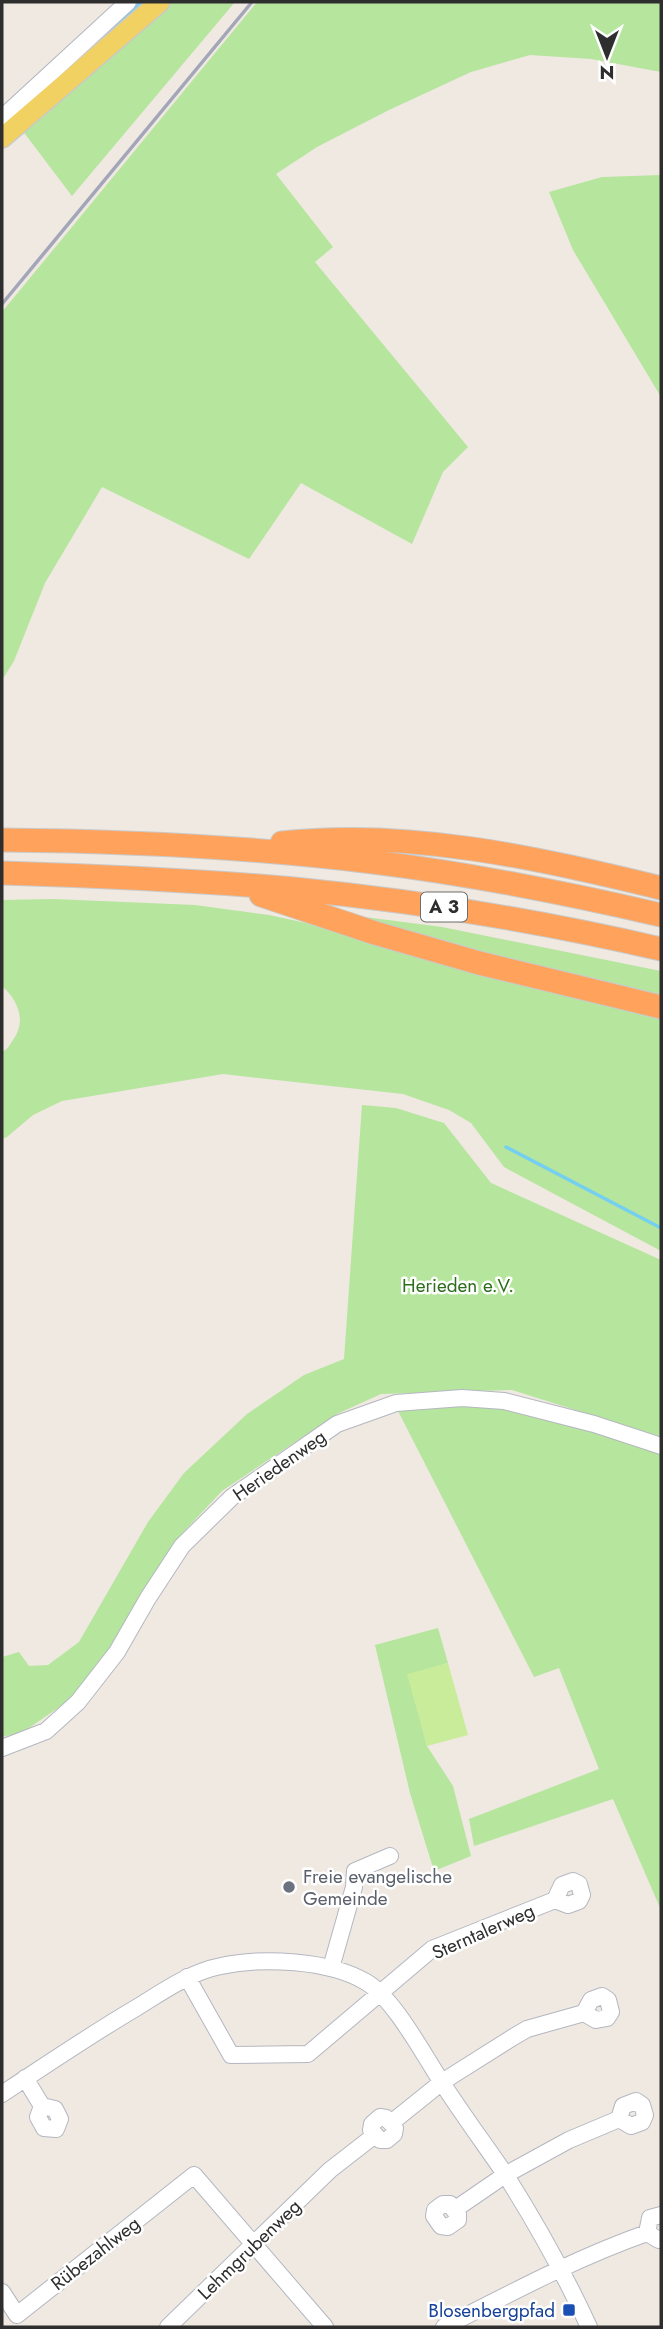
<svg xmlns="http://www.w3.org/2000/svg" width="663" height="2329" font-family="Jost,sans-serif">
	<rect width="100%" height="100%" fill="#efe9e1"/>
	<path fill="#b6e59e" d="M153,2h82l-163,194 -50,-66z
		M257,2h404v70l-70,-13 -61,-4 -59,17 -82,38 -72,37 -41,27 57,73 -18,15 153,185 -25,25 -31,72 -111,-61 -52,76 -147,-72 -57,96 -31,78 -12,19v-368z
		M661,175v222l-88,-147 -24,-58 53,-15z
		M54,899l141,6 74,10 37,8 131,40 224,54v234l-157,-84 -33,-44 -22,-13 -46,-16 -180,-20 -161,27 -29,14 -26,22 -5,2v-87c6,-3 7,-6 11,-12 14,-19 5,-40 -11,-54v-86z
		M349,915l93,12 219,44v26l-179,-43z
		M362,1105l34,3 48,15 47,60 170,77v177l-149,-47 -131,4 -44,20 -115,77 -47,50 -64,108 -40,50 -48,33 -21,5v-80l17,-5 10,14 19,-1 31,-23 69,-120 36,-49 63,-59 57,-39 40,-16z
		M461,1403l43,3 157,46v458l-48,-111 -139,47 -5,-27 130,-50 -40,-101 -25,9 -137,-268z
		M438,1628l10,35 -40,12 19,71 26,40 18,70 -37,15 -24,-78 -35,-148z"/>
	<path fill="#c9ec9a" d="M448,1663l20,72 -41,11 -20,-72z"/>
	<g fill="none" stroke-linecap="round" stroke-linejoin="round">
		<path stroke="#75cff0" stroke-width="3.5" d="M65,71l42,-36 34,-33
			M506,1147l155,81"/>
		<g stroke="#b4b7c1" stroke-width="18">
			<path id="minor" d="M2,118l126,-116
				M2,1748l44,-17 32,-29 39,-50 31,-54 34,-52 50,-49 105,-73 59,-21 66,-5 42,3 90,23 67,22
				M331,1968l23,-81 1,-16 35,-15
				M187,1977l44,78 77,-1 124,-105 123,-49 13,5 11,-4 3,-6 -3,-11 -6,-3 -11,4 -7,15
				M25,2078l17,28 -4,11 6,11 12,1 4,-10 -5,-10 -13,-3
				M2,2094c44,-29 88,-59 134,-86 26,-16 54,-36 85,-42 41,-9 108,-6 145,16 27,16 55,68 73,96 21,33 44,64 66,96 31,49 60,101 84,153
				M391,2123l-5,-5 -6,-1 -8,7 -1,6 9,10h7l7,-6 1,-6 -4,-5 51,-41 73,-46 12,-7 57,-16 12,7 11,-2 4,-6 -3,-12 -6,-4 -11,4 -7,13
				M454,2210l-4,-6h-7l-8,6 -1,6 7,10 7,1 10,-7v-6l-4,-4 51,-35 64,-35 50,-21 12,7 11,-4 3,-7 -3,-10 -6,-4 -13,5 -4,13
				M647,2233l3,-15 11,-3
				M2,2292l15,23 177,-140 131,152
				M168,2327l162,-157 45,-35
				M444,2327c67,-34 132,-69 203,-94l12,7 2,-1"/>
		</g>
		<g stroke="#c9c9c9" stroke-width="22">
			<path id="major" d="M2,138l158,-136"/>
		</g>
		<g stroke="#c9c9c9" stroke-width="25">
			<path id="highway" d="M2,840c124,1 248,7 371,22 97,12 193,31 288,53
				M282,843c128,-14 255,15 379,45
				M2,873c97,3 195,7 292,16 124,12 246,32 367,60
				M261,895l114,38 104,30 182,44"/>
		</g>
		<use href="#minor" stroke="#fff" stroke-width="16"/>
		<use href="#major" stroke="#f2d163" stroke-width="19"/>
		<use href="#highway" stroke="#ffa35c" stroke-width="23"/>
		<path stroke="#a3a6b8" stroke-width="3.5" d="M2,304l250,-302"/>
	</g>
	<circle fill="#6b7280" stroke="#fff" stroke-width="2.5" cx="289" cy="1887" r="7"/>
	<rect fill="#1a4fb4" stroke="#fff" stroke-width="2.5" x="562" y="2303" width="14" height="14" rx="3.5"/>
	<g text-anchor="middle" stroke-width="5" stroke-linejoin="round" paint-order="stroke">
		<rect fill="#fff" stroke="#6d6d6d" stroke-width="2" x="421" y="892.5" width="46" height="29" rx="5"/>
		<g font-size="18" font-weight="bold" fill="#2e2e2e">
			<text x="444" y="913">A 3</text>
		</g>
		<g font-size="19" fill="#2c6e1b" stroke="#fff">
			<text x="458" y="1292">Herieden e.V.</text>
		</g>
		<g font-size="19" fill="#2e2e2e" stroke="#fff">
			<text transform="translate(279 1465) rotate(-35)" y="7">Heriedenweg</text>
			<text transform="translate(483 1931) rotate(-24)" y="7">Sterntalerweg</text>
			<text transform="translate(249 2249) rotate(-44)" y="7">Lehmgrubenweg</text>
			<text transform="translate(95 2253) rotate(-38)" y="7">Rübezahlweg</text>
		</g>
		<g font-size="19" fill="#5b616d" stroke="#fff" text-anchor="start">
			<text x="303" y="1883">Freie evangelische<tspan x="303" dy="22">Gemeinde</tspan></text>
		</g>
		<g font-size="19" fill="#164399" stroke="#fff" text-anchor="end">
			<text x="555" y="2317">Blosenbergpfad</text>
		</g>
	</g>
	<rect width="663" height="2329" fill="none" stroke="#2e2e2e" stroke-width="7"/>
	<g transform="translate(607 56) rotate(180)" stroke="#ffffff" stroke-width="5" paint-order="stroke">
	<path d="M0-5L12 26L0 18L-12 26Z" fill="#2e2e2e"/>
	<text y="-10" font-size="19" font-weight="bold" text-anchor="middle" fill="#2e2e2e">N</text>
	</g>
</svg>
